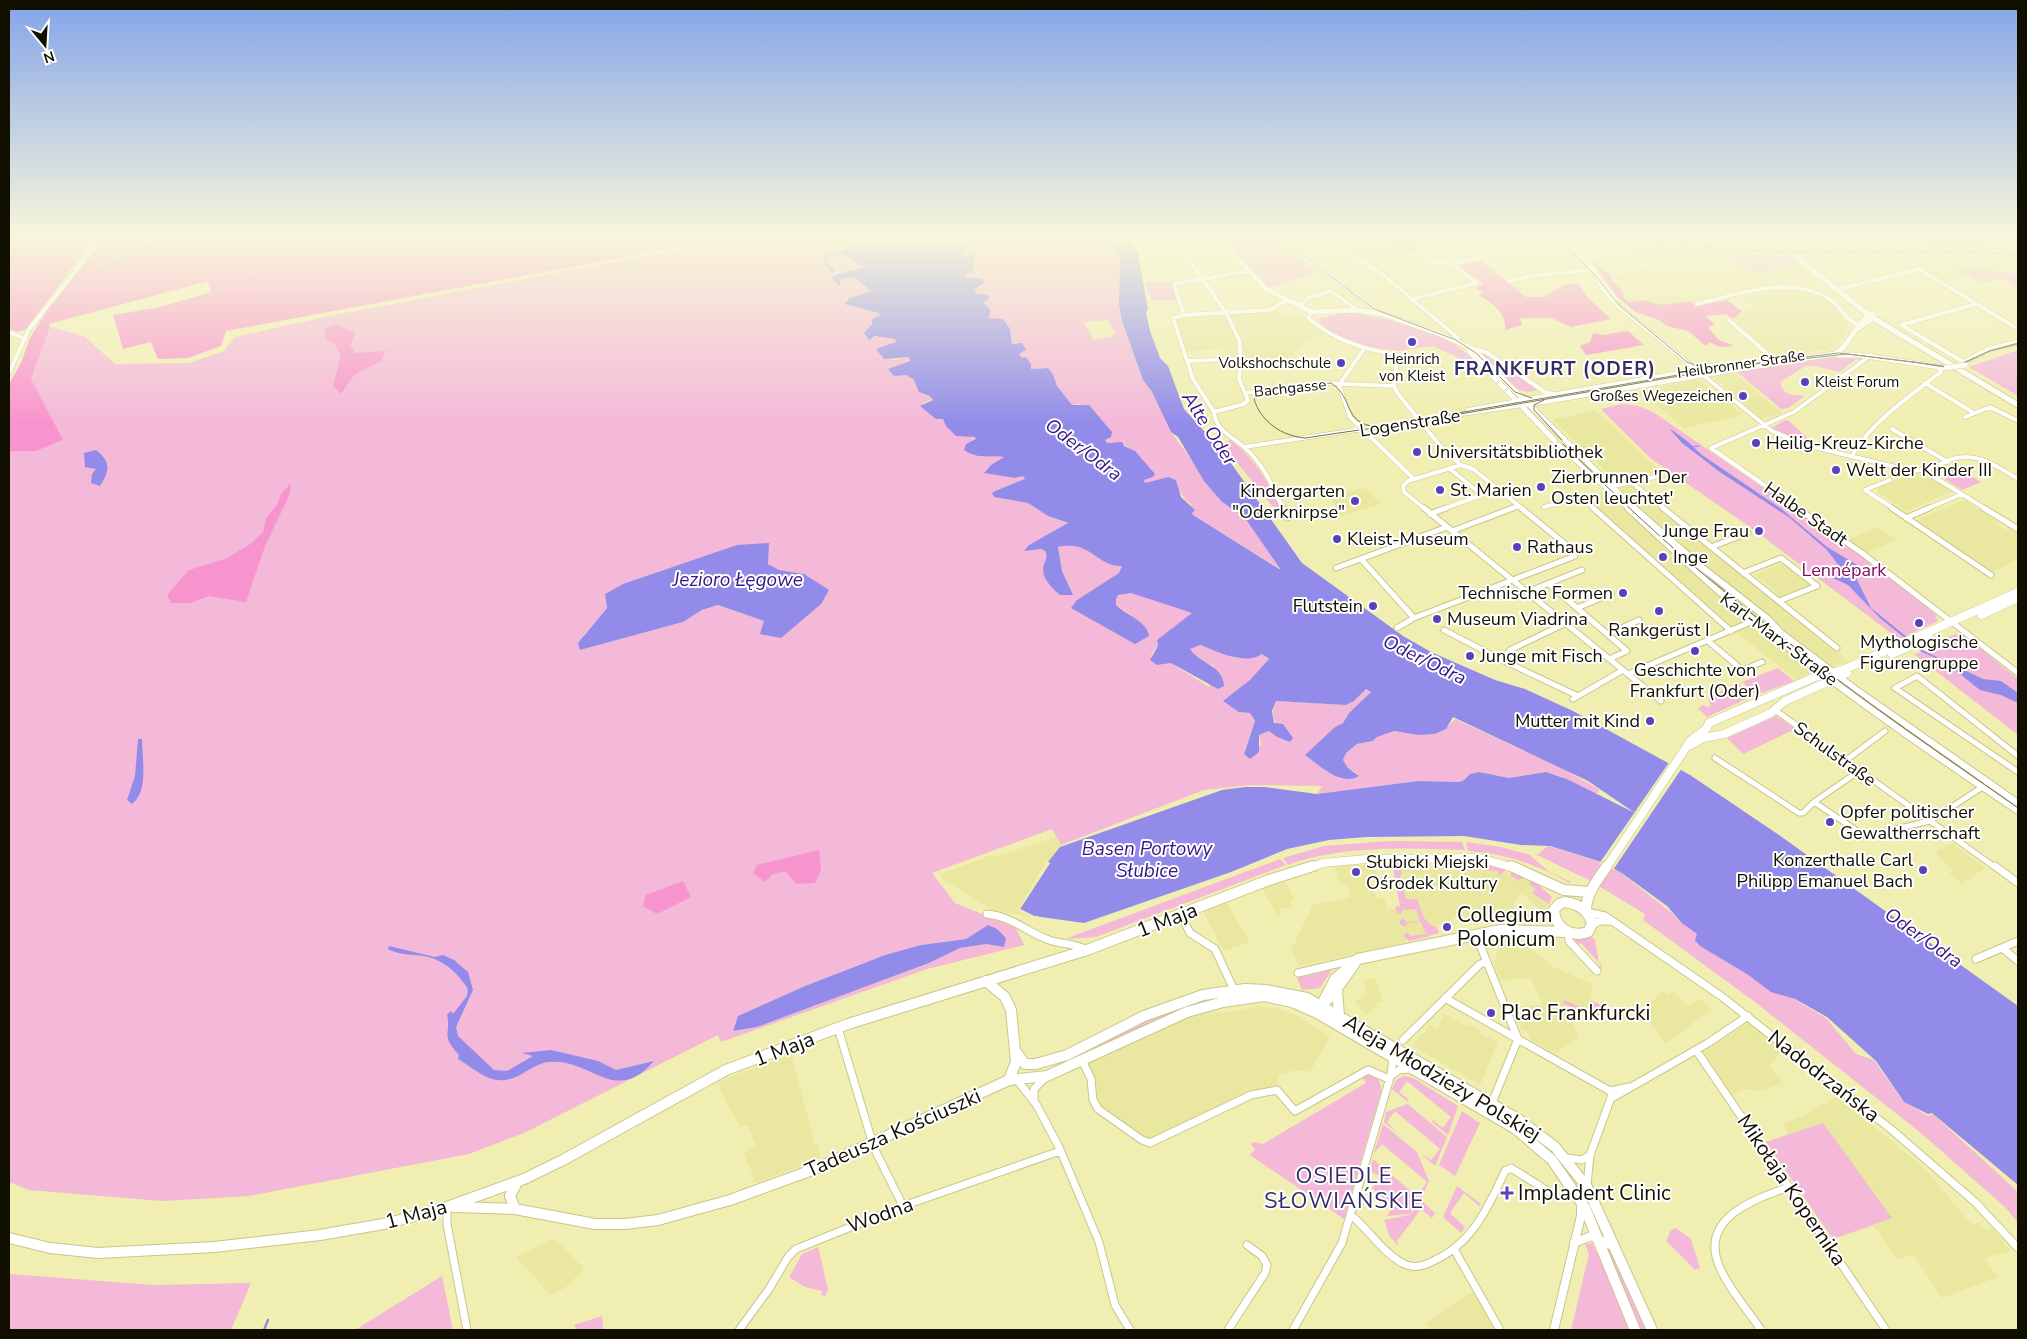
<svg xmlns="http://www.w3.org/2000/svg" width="2027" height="1339" font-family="'Nunito Sans',sans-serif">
	<rect width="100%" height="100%" fill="#f0eeb0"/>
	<path fill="#eae7a0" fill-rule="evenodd" d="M1351,237h24l33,18 -13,5 -10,-5 -20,6 -30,-17z
		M1562,237h141l48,7 41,2 84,-3 41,-6 7,4 20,-4h16l-31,7 89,8v21l-60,-5 11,7 -27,6 -26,-14 -5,-6h-53l-4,-2 -33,6 -8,1 -2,-2 -11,2 19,15 -67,10 -98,21 -19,-6 -13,-11 -14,-17 45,-11 -27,-20zM1743,254l59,2 6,6 -38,9 -43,-15z
		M1978,237h40v10l-19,-1z
		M1793,289l32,10 8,5 10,11 4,9 -2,13 -15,12 -53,7 -6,-2 -38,-35 9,-8 13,-3 -15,-11z
		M1276,312l26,6 22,16 -12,5 -18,13 2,9 -52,-2 -3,-21 -10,-23z
		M1225,316l12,24 1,17h-11l-4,-8 -37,2 -10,-33z
		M1733,372l49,41 -21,6 -48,-43z
		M1698,379l45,36 -59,13 -38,-32 -6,1 -6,-5z
		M1595,410l66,62 -44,10 -64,-62z
		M1912,474l18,3 22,14 -45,20 -30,-19 2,-5z
		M1633,485l216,177 -38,10 -15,8 -66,-53 -78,-67 -68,-63z
		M1365,488l16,16 -40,12 -11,-19z
		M1965,500l33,22 -2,2 10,6 4,-2 8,5v26l-26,13 -76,-52z
		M1877,527l20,13 -29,12 -19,-12z
		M1785,562l28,22 -34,14 -2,-2 2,-2 -25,-19z
		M1055,837l6,8 -12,19 -15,53 -40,-7 -49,-29 -6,-6 53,-20 6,1z
		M1952,843l33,25 -23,16 -13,-10 4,-3 -16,-17v-3z
		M1373,864l4,11 -8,1 8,23 7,-1 4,12 30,-3 11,30 -130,29 -8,-16 22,-45 38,-7 -4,-15 -7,1 -5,-18z
		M1413,864l85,7 1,5 5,-5 15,10 4,-4 8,5 5,7 -3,4 15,10 1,4 -6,5 -21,-19 -10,13 8,8 -6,7 -7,-5h-11l4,10 12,15 3,-4 40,31 38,16 -5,26 -24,-10v8h3l12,30 -24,15 -24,-13 -5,-10h-4l-3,-9h3l-3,-8 5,-1 -2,-6 20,-1 3,5 -14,-32 -31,2 -6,-16 4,-17 8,-7 -13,-25h-13l-6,-2 -4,1 1,5 -18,-2 -3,4 4,4 -8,5 -4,-5 -10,1 -26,-26 -7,-25h3l-2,-9 13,1z
		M1278,882l1,2 6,-2 10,18 -5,2 3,5 -14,2 2,4 -3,3 -16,-28z
		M1226,902l24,40 -26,9 -20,-38 1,-3z
		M1375,978l8,24 -8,1 2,3 -11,8 -11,-12 12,-8 -5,-14z
		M1662,991l6,4 5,-4 15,16 11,-9 12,11 -45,35 -18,-25 1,-5 -3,-6z
		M1255,1007l21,1 19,7 35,21 -20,36 -13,-2 -20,5 2,11 -21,4 -107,50 -52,-35 -2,-15 -9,-27 50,-25 65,-26h26z
		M1444,1014l23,13 2,-3 10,6v3l19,9 -18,43 -67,-39 8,-12 4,-1 4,-9 8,5z
		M1750,1022l33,28 -14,16 14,17 -23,8 -16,-2 -12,6 -29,-43z
		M791,1054l23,86 -3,2 2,4 4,-2 4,14 -65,25 -12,-30 12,-8 -8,-20 -7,2 -14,-22 -9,-23z
		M1837,1096l88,73 47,56 7,-3 6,8 8,-1 18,22 -27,7 14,19 -56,21 -28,-43 -17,4 -23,-33 -41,13 -67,-97 23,-8 -7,-10 24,-9z
		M554,1238l30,31 -19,19 -14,7 -35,-38z
		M1473,1291l22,39h-66l-4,-6z"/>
	<path fill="#f4b8d8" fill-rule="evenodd" d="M746,237h108l6,8 -34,10v9l7,4 -6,-6v-3l12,-6 26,14 -30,8 5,10 2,-6 12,-2 18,14 -22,7 -6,6 35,9 1,2 -9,5v18l8,-2 16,3 2,3 -7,18 19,-3 1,4 -21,8c9,6 10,3 18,7 8,3 12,11 17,18l6,2 3,3 -11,5 21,15 3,5 31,16 -11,4 -2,6c15,11 29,4 41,8l-14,7 -7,7 31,6 8,-2 2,3 -30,12 -1,6 34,6 20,13 21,8 -40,21 8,5 5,-1 4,3 1,5 -4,9 28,25 -9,-20 -4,-24c10,-2 24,-3 32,6l32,13 -3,7 -42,27 56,16 -17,-11 -1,-6 3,-4 13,-2 62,20 -36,27 1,6 -7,9 6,10 14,-2 38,24 5,-21 -18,-9 -7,-8 11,-4 37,13 25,-4 7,6 -19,20 -11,32 11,1 5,8 -11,32 17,-8 -2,-10 10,-4 8,6 13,5c-12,-14 -22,-23 -14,-41l70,4 8,-4 12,-12 5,3 -22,21 -6,10 -8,4 -29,28 34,23 19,-3 -11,-7 -5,-8 3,-7 11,-9 16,-3 4,-4 17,-6 24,4 17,-1 9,-4 11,-11 108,50 39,22 -4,-1 1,3h-5l-31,-16 -18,-5 -36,6 -30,-6 -9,2 -6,6 -5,2 -41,-1 -101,13 5,-8 -72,-1 -46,5 -143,55 -9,-16 -120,44 23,30 61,25 8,17 -97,24 -206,73 -3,-7 -194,98 -55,21 -220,42 -87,5 -133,-11 -20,-8v-731h27l26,-11 -31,-61 19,-52 34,9 31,28 74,-1 35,-12 11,-14 99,-22zM767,564l12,6 25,4 -40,47 -46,-16 -16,5 -19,12 -103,28 4,-15 23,-27 -2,-14c46,-26 110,-24 162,-30zM988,925l15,22 -17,-3 -26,4 -31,15 -172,64 -24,4 5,-15 67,-30 80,-31 36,-10 45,-6z
		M971,237h133l16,22 -1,46 3,16 21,59 9,12 19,40 51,70 23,16 37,52 -89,-55 -2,-11c-11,-8 -13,-18 -23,-27l-23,6 -1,-3 9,-3c-12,-17 -23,-38 -46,-34l-27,-39 -8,1 -15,-19 -4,-12 -5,-6 -18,1 -11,-15 7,-5 -14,-5 -2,-15 -21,-11 -6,-16 2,-8h-8l-3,-4 7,-3 -15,-9 -7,-22 13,-15zM1107,320l9,14 -5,1 1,2 -18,3 -11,-18z
		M1222,237h49l47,36 -49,14z
		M1960,237c6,0 36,10 44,13l-71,-3 -4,-3z
		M1743,254l47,2 10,8 -46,10 -27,-18z
		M1956,268l62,5v17l-15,-12 -21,5z
		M1144,282h27l6,18h-23l-1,3z
		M1347,312l44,8 59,21 20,15 11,12 -48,-22 -35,5 -34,-5 -31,-13 -17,-14z
		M2018,350v46l-49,-29z
		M1481,353l5,1 52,36 -10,2 -9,-2z
		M1835,356l32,2 -4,3 -6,-2 -18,13 -23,-6h-10l-26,16c4,15 13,12 25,14l-17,12 -7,1 -46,-39z
		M1623,404l16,2 14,6 209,143 73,59 3,7 -39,18 -149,-112 -100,-69 -49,-49z
		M1785,420l4,1 25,23 -27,-9 -15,-7z
		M1230,440c27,19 40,47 55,76l-7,-3 -48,-59 -6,-11z
		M1956,466l25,16 -19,8 -21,-14 1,-4z
		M1956,634h7l55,45v56l-104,-81 14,-4 7,-7z
		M1778,668l16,13 -38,14 -14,-13z
		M1738,683l15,13 -46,21 -9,-9 5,-3 4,2 4,-1 -3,-9z
		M1776,716l19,13 -52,25 -16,-16z
		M1391,841l71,1 3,8c-55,-2 -125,-5 -177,15l-5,-7 41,-12z
		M1466,842l35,5 29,8 19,17 22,10 -1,1c-36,-19 -61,-29 -102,-32z
		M1548,846l50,15 18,8 127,100 83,49 30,36 18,6 28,40 26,16 5,-2 85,78v31l-12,-15 -85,-75 -166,-131 -112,-82 2,-6 -58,-35 -50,-24z
		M1280,859l6,6 -190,72 -31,2z
		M1442,862l33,1 32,6 -8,7 -1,-5 -39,-2z
		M1392,863h8l2,12h-2l6,24h11l7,19 8,8h4l3,7 -29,8 -6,-4 2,-5 5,4 15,-2 -5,-12 -14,1 -1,4 -6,-3v-4l3,-2 3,4 14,-1 -4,-12 -14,1v3l-4,1 -3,-7 5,-1z
		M1512,871l22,10 18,16 -3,7 -17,-11 4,-4 -7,-5 1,-3 -7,-4 -4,4 -9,-6z
		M1590,936l5,3c0,8 3,13 3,21l4,6 -2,3 -2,-2 3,-2 -20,-22 -3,1 -3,-4z
		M1332,970l-12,18 -18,2 -5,-12z
		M1564,1000l26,11 2,-10 12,5 1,12 -42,-14z
		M1196,1002l-1,3 -50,20 -51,24v-4l38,-20z
		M1369,1074c10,3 12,7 12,18l-37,127 -94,-64 5,-6 -4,-4 1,-3 11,2 103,-61 -4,-6z
		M1404,1076l9,2 45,28 -10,29 -16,-13 1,-2 10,8 8,-11 -44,-36 -8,11 10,8 -1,2 -16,-13 4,-9z
		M1408,1104l39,33 -12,29 -14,-13 10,7 9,-11 -45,-38 -8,11 9,10 -12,-10 2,-10z
		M1462,1111l18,12 -25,53 -16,-11z
		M1823,1123l69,95 -59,21 -67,-97z
		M1383,1124l34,28 12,29 -8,18 -3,-4 9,-13 -45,-38 -8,9z
		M1373,1159l49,42 -13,13 -22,2 6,-9 -21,-19 2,-3 -2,-2 -3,3 -3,-3 2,-6 9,4 2,-5 -9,-5z
		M1457,1186l24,18 -2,2 -15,-13 -14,20 15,14 -4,6 -18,-16z
		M1423,1202l12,11 -3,5 -11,-9 -24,32 2,5 -9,-9 -6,-17 25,-5z
		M1676,1228l15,11 9,29 -5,2 -29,-29 5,-11z
		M1592,1243l4,9h3l31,77 -3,1h-56l18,-76 -4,-10z
		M818,1247l10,42 -3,7 -4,-1 1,-4 -17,-4 -16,-10 13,-23z
		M1607,1248l4,1 36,81h-7z
		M9,1274l145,11 97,-2 -20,47h-222z
		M442,1276l11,54h-98z
		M602,1316l1,14h-26l-3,-5z"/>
	<path fill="#f894cd" d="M9,237h90l-17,18 -56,74 -8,3 -9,-3z
		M106,237h627l-507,94 -5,15 -33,12 -30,1 -7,-17 -28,7 -10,-34 47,-8 51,-15 -3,-11 -159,43 1,3 -19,52 32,61 -27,11h-27v-67l12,-21 9,-25 26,-42z
		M1378,237h26l-1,1 16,13 -10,2z
		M1481,260l45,37h18l20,-12 14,-1 10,14 23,21 -40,8 -19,-9h-32l2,7 -17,5c2,-18 -13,-26 -26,-35l4,-2 -8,-6 8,-2 -2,-4 -23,-15z
		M1593,260l6,7 12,8v5l12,12 1,6 6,4 12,-2 22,5 25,-4 8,5 30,-6 15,11 -9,8 -7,-5 -20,2 9,9 -7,2c4,4 8,11 13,14 5,3 8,1 12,5l-13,1 -11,-5 -3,4 -18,-15 -21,-5 -8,-6 -24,-8 -18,-16 -25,-35z
		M337,324l19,9 -6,12 6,8 30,-2 -5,10 -27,14 -13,19 -8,-8 8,-30 -6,-11 -10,-7v-10z
		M1628,331l16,14 -58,10 -6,-9 10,-4 3,-9 9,2z
		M291,483l-2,13 -24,50 -19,56 -37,-6 -18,7h-20l-4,-8 22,-25 36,-11 27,-16 11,-11 3,-14 11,-13 4,-11z
		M819,850l2,20 -6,13 -19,1 -11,-13 -12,3 -8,8 -12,-9 4,-8z
		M683,881l8,16 -34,17 -14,-8 3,-11z"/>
	<path fill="#928bea" d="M854,237h117l1,4 -13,14h16l-3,17 -7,2 1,4h16l2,5 -10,7 3,4h8l4,2 -1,4 -5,2 8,8 -2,8 14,1 7,10 2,15 10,-1 4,7 -7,4 3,4 4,-1 5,7v5l17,-1 5,6 4,12 15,19h17l23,27 -1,5 -6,3 2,3 15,-1 2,4 11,5 20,23 -2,3 -9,3 1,3 23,-6 8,3 5,17 14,13 -3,3 1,2 88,55 -36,-52 -23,-16 -18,-21 -26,-44 -7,-5 -19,-40 -9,-12 -21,-59 -3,-16 1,-46 -16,-22h22l12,17 10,55 -2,4 4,18 10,27 8,8 16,43 39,43 79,111 101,73 28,16 64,28 30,9 48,22 117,64 89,60 239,171v179l-86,-72 -4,1 -24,-12 -28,-41 -49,-44 -32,-18 -24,-7 -24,-18 -47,-28 -5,-6 2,-6 -15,-11 -15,-17 -44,-32 -18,-11 -55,-17 -29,-1 -57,-9 -98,1 -37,3 -42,9 -56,23 -147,51 -50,-7 -14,-7 30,-46 -2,-1 12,-15 162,-57 23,-3h20l52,7 101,-13 41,1 5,-2 6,-6 9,-2 30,6 37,-6 21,7 68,34 -47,-32 -135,-64 -7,12 -11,5 -17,1 -24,-4 -17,6 -4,4 -16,3 -11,9 -3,7 5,8 11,8c-18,11 -40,-11 -54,-21l30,-28 8,-4 6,-10 22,-21 -5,-3 -12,12 -8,4 -70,-4 -4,10 2,12 9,1 10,14 -3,4 -13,-5 -8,-6 -10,4v17l-9,7 -6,-5 11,-33 -5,-8 -11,-1 -16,-11 27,-21 19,-21 -7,-5c-17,12 -45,-3 -62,-9l-10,4c10,15 33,16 34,37l-6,3 -47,-26 -14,2 -7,-5 8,-14 -1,-6 35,-27 -61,-20 -13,2 -2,4v6c10,10 31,16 33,31l-14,8 -64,-36 6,-8 42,-27 3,-7c-26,1 -30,-26 -64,-19l4,24 11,24h-13c-9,-8 -20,-18 -16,-31 2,-5 3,-6 2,-12l-4,-3 -18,2 5,-6 39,-22 -20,-7 -20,-13 -34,-6 -2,-4 3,-2 30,-12 -2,-3 -8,2 -31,-5 7,-8 13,-8c-13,-2 -26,3 -40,-7l2,-6 10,-5 -2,-2 -18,-1 -10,-10 -3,-7h-7l-16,-13 13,-6 -3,-4 -11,-4 -5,-12 -8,-5 -12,1 -6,-7 22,-8 -1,-4 -25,2 -8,-10 20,-7 -1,-3 -20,-3 -6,4 -5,-7 8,-9 -1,-4 9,-5 -1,-2 -35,-9 6,-6 21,-7 -17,-14 -12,2 -3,7 -7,-8 3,-3 30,-8 -26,-14 -12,6v3l8,9 -2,2 -4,-3 -5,-12 1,-3 35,-10z
		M1669,428l18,13 15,14 78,53 47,39 32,19 -4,10 16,32 53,43 59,28 18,2 17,12v10l-17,-8 -21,-5 -35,-28 -23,-10 -42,-34 -32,-33 -15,-7 10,-7 -16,-21 -37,-32 -70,-46 -38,-29z
		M96,450c15,12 14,20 4,36l-9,-3 1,-9 4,-5 -11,-2 -1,-14z
		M769,543l-1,21 11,6 25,4 25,16 -8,14 -40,34 -21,-4 4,-13 -46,-16 -16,5 -19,12 -103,28 -2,-7 29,-35 -2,-14 18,-10 114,-39z
		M138,739h4c0,20 7,52 -10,65l-5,-4 8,-24z
		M988,925l9,4 9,9 -2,9 -18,-3 -26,4 -31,15 -172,64 -24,4 5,-15 67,-30 80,-31 36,-10 45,-6z
		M389,946l46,11 8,-2 11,5 14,12 5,18 -17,37 2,9 36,34 13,1 26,-15 -11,-3 29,-3 47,11 18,9 38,-9c-40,46 -62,-4 -106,1 -9,1 -19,8 -28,13 -27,14 -40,-3 -62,-16l1,-4c-20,-22 -7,-20 -12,-40l4,-4 2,3 14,-18 1,-7c-8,-13 -21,-26 -36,-31 -15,-5 -30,-1 -44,-9z"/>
	<path fill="#f0eeb0" d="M1670,761l12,7 -69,102 -14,-6z
		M1046,861l4,2 -30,46 14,7 38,7v2l-39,-6 -15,-9z"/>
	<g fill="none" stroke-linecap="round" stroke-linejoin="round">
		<path stroke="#928bea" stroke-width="1" d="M96,272l54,-28
			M1693,447l6,-1"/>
		<path stroke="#928bea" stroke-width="2.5" d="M264,1330l4,-10"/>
		<g stroke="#c9c689" stroke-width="5">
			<path id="minor-far2" d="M1173,237l54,77 12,26 2,19 -2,20 9,21 -4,4 -30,8c1,17 18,25 30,35 19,16 29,40 39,62
				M1277,237l103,76
				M1318,237l63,36 77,65 -4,2
				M1420,237l34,26
				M1474,237l24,8h8
				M1547,237c40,13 45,34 70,64
				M1715,237l63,4
				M1782,240l21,3 76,-6
				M1423,255l13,9 16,-3
				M1590,264l14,27 14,15 154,125 33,14 107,26c14,0 24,-5 37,-11 27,-10 47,6 69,19
				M1509,281l28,-6 53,-5 4,3
				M1839,289l80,-20 99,60
				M1413,299l64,-16 -24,-19 42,-11 18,-16
				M1697,304c40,-10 90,-28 129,-7 13,7 18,22 32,28
				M1299,306l11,-9 21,-6 26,19
				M1312,312l-4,6c27,23 55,31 90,37l-4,31 4,8 44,54 19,17 12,4 50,40
				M1184,315l-10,-31 75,-13
				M1729,320l44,39
				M1901,325l75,-21
				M1901,325l66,39
				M9,332l16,7
				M1364,349l-25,36 11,32 64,62
				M1473,349l13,3 59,40 8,2
				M1187,361l54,-2
				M9,373l20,-44 74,-92
				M1925,383l49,30
				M1245,393l77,-10 72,3
				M1468,410l50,-9
				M1214,412l-21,-33 -20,-61 11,-3 86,-5 16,-10
				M1965,417l25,-10 28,14
				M1892,429l56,33
				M1244,447l278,-42
				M1852,456c17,-32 60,-62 89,-84l-3,-6
				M1450,469l32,26
				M1926,472l60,37
				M1631,482l34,27
				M1610,487l45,-10
				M1865,490l29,19
				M1865,490l25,-10
				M1544,507l37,-10 14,12
				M1425,509l-21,-17 -1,-6 5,-5 53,-16
				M1443,509l39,-14
				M1510,509l9,-3
				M1799,509l-88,-61 83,-36 77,-57
				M1926,509l36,-15"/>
		</g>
		<g stroke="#c9c689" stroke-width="7">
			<path id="minor-far1" d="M1283,508l4,10
				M1424,508l237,193
				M1593,508l138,123
				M1663,508l174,140
				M1797,508l65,45 156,120
				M1892,508l99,67
				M1984,508l34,21
				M1430,514l16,-6
				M1906,518l23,-10
				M1452,531l61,-23
				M1711,547l37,-14
				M1361,559l53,59
				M1336,568l111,-41
				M1743,573l38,-15 36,28
				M1549,584l78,67 -18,8
				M1527,592l55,-22
				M1779,601l38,-15
				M1577,608l34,-14
				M1566,623l-56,27 -8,10 76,36
				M1397,628l17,-10 161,-62v-4l-54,-44
				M1444,630l58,30
				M1608,634l31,-14
				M1708,641l32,27 6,1 16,-7
				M1628,674l125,-53
				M1573,699l50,-29
				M1775,710l221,158
				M2018,756l-101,-80 -22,12 123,84
				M1715,758l84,55h4l11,-11 45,-31
				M1845,761l40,-30
				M1814,802l51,34 65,-15 54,-35"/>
		</g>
		<g stroke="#c9c689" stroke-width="9">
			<path id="minor" d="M1995,866l23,17
				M1587,912l18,4 116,80 171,134 83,72 43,46
				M987,914c24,2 40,18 62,26 14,5 23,2 38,10
				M1181,915l9,18 25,16 19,41
				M1592,925l8,-4h11
				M1568,933l1,8 28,30
				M1476,935l42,104
				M2002,948l16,13
				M1976,959l42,-18
				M1298,973l55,-13
				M1445,998l165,93
				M838,1028l36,120 29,58
				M1403,1040l77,-76 7,-2
				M1696,1050l190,280
				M1082,1060l9,19 2,21 5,9 44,31 8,3 101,-48 26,-5 18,21 73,-41 21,9
				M1390,1076l9,-6 10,-1
				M1017,1080l19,24 23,43 40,95 16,63 15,25
				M1610,1091l19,-4
				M1612,1098l96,-55 40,-27
				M1034,1099v-10l12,-12
				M1492,1103l26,-64
				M1567,1158l15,2 8,-5
				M1587,1185l3,-30 22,-60
				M447,1207v17l20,106
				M1351,1215c18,15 32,38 53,49 10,5 20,2 29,-3 39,-17 55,-53 72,-90l6,-3 40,25
				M1455,1251l45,79
				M739,1330l30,-41 19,-32 8,-8 107,-43 157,-55
				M1228,1330l37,-57 2,-8 -5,-9 -15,-11
				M1293,1330l49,-87 49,-169 2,-16
				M1761,1330c-13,-20 -31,-39 -41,-62 -22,-49 32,-68 69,-81"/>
		</g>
		<g stroke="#c9c689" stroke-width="6">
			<path id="tertiary-far2" d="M1217,237l49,52 46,23 45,-2 25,4 58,20 33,15 92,91
				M1469,351l86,90
				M1838,355h21l87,13
				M1962,363l25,-13 31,-8
				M1518,401l209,-36
				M1522,405c105,-16 208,-36 313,-51 17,-10 20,-32 38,-41v5l-16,11
				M1568,443l67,66
				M1559,445l71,64"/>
		</g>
		<g stroke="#c9c689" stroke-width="8">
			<path id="tertiary-far1" d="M1628,508c33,30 65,61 99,90 92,77 191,146 291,213
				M1634,508l65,57 69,54 13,14 74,56 163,114"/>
		</g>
		<g stroke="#c9c689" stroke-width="10">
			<path id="tertiary" d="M1574,1243l17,-7 22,10
				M1554,1330l27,-114v-11"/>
		</g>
		<g stroke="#c9c689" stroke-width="7">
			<path id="primary-far2" d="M1775,237l27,25 71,56 145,87"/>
		</g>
		<g stroke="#c9c689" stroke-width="9">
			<path id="primary-far1" d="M1981,615l37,-17
				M1892,654l38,-16
				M1691,745l12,-7 21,-4 47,-21 14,-12 62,-28
				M1309,868l14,-5 43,-4 114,-1 34,10
				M1606,868l85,-128 15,-11 3,-6 106,-46 28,-7 175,-78"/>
		</g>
		<g stroke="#c9c689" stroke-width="12">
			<path id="primary" d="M1511,866l53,24 25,2
				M1565,902c14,2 24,8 27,22l-4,8c-17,6 -33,-4 -34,-22l5,-6z
				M1586,910c0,-16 12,-31 21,-44
				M1503,930l63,2
				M986,981l19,16 6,13 5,52 -7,18
				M1337,989l2,27
				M1322,1005l11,-11 22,-31
				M1321,1006l14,-27 23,-20 142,-29
				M1016,1052l9,12h11l31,-9 77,-39 59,-21 42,-6 21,1 41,8 211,121 37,28 32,40 65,143
				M454,1207l61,2 80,15h30l33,-4 72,-20 85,-31 194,-89 38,-4 140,-64 36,-10 41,-6 28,6 25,11 199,116 36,31 33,48 50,122
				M515,1209l-5,-13 7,-14
				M9,1238l41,10 48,5 116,-6 106,-12 69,-12 58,-16 77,-28 39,-19 163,-90 122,-46 239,-74 182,-70 44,-14"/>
		</g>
		<use href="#minor-far2" stroke="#fff" stroke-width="4"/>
		<use href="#minor-far1" stroke="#fff" stroke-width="5"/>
		<use href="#minor" stroke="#fff" stroke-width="7"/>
		<use href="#tertiary-far2" stroke="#fff" stroke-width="5"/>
		<use href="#tertiary-far1" stroke="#fff" stroke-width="6"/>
		<use href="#tertiary" stroke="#fff" stroke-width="8"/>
		<use href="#primary-far2" stroke="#fff" stroke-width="5.5"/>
		<use href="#primary-far1" stroke="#fff" stroke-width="8"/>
		<use href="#primary" stroke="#fff" stroke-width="10"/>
		<path stroke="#706e4b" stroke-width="1" d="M1278,237l96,72 82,31 20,13 39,39 17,6
			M1555,237l40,38 25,31 67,56 17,7
			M1839,353l8,1 -110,12 -317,55 -115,17c-23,-2 -44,-16 -51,-39l10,-8 67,-8c24,15 10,40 46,44l336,-58z
			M1847,354l66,8
			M1847,354l66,8
			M1913,362l37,5 13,-3 26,-13 29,-8
			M1913,362l38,6 39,-17 28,-7
			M1544,400l-10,5v5l28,30
			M1563,444c52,51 105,102 162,148 94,77 194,147 293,216"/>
		<path stroke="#706e4b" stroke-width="1" stroke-dasharray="8 4" stroke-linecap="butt" d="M1597,237c71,8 144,15 216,15 69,0 136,-2 205,2
			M1698,237l29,5
			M1919,244l37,-7"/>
		<g stroke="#c9c689" stroke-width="6" stroke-linecap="butt">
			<path id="tertiary-bridge" d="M1946,368l19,-3"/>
		</g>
		<use href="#tertiary-bridge" stroke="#fff" stroke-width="5"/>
	</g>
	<linearGradient id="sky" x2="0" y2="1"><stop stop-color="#85a4e9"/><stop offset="0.56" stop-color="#f8f7db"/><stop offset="1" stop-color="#f8f7db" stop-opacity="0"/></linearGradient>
	<rect width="2027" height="424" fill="url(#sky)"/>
	<g fill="#5842ba" stroke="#fff" stroke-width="2">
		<circle cx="1412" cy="342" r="5"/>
		<circle cx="1341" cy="363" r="5"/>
		<circle cx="1805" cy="382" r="5"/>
		<circle cx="1743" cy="396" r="5"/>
		<circle cx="1756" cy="443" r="5"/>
		<circle cx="1417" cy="452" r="5"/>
		<circle cx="1836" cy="470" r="5"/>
		<circle cx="1541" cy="487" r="5"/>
		<circle cx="1440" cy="490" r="5"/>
		<circle cx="1355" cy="501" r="5"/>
		<circle cx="1759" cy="531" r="5"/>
		<circle cx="1337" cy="539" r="5"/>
		<circle cx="1517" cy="547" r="5"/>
		<circle cx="1663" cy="557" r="5"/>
		<circle cx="1623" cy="593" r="5"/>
		<circle cx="1373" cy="606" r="5"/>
		<circle cx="1659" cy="611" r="5"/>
		<circle cx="1437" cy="619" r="5"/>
		<circle cx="1919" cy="623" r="5"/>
		<circle cx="1695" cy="651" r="5"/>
		<circle cx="1470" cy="656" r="5"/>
		<circle cx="1650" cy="721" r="5"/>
		<circle cx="1830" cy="822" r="5"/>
		<circle cx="1923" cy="870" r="5"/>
		<circle cx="1356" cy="872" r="5"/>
		<circle cx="1447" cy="927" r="5"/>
		<circle cx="1491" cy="1013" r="5"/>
		<path d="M1504.5 1185.5h5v5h5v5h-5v5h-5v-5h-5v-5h5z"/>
	</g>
	<g text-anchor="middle" stroke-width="4" stroke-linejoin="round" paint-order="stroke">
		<g font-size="15" fill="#100f00" stroke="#fff" text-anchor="end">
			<text x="1412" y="364" text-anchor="middle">Heinrich<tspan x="1412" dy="17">von Kleist</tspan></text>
			<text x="1331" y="368">Volkshochschule</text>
			<text x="1815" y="387" text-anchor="start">Kleist Forum</text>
			<text x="1733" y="401">Großes Wegezeichen</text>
		</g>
		<g font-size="15" fill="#100f00" stroke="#fff">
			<text transform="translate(1741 364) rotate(-8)" y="5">Heilbronner Straße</text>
			<text transform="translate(1290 388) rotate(-6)" y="5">Bachgasse</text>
		</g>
		<g font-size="18" fill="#100f00" stroke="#fff">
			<text transform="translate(1410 423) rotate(-9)" y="6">Logenstraße</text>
			<text transform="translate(1806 514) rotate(35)" y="6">Halbe Stadt</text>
			<text transform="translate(1779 639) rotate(37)" y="6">Karl-Marx-Straße</text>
			<text transform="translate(1835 754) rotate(36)" y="6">Schulstraße</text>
		</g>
		<g font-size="18" fill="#100f00" stroke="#fff" text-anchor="start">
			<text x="1766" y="449">Heilig-Kreuz-Kirche</text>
			<text x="1427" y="458">Universitätsbibliothek</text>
			<text x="1846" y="476">Welt der Kinder III</text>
			<text x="1551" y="483">Zierbrunnen 'Der<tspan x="1551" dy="21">Osten leuchtet'</tspan></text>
			<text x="1450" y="496">St. Marien</text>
			<text x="1345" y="497" text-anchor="end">Kindergarten<tspan x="1345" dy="21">"Oderknirpse"</tspan></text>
			<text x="1749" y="537" text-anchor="end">Junge Frau</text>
			<text x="1347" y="545">Kleist-Museum</text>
			<text x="1527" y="553">Rathaus</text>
			<text x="1673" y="563">Inge</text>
			<text x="1613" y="599" text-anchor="end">Technische Formen</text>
			<text x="1363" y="612" text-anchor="end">Flutstein</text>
			<text x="1447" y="625">Museum Viadrina</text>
			<text x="1659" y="636" text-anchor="middle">Rankgerüst I</text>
			<text x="1919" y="648" text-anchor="middle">Mythologische<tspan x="1919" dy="21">Figurengruppe</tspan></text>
			<text x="1480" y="662">Junge mit Fisch</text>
			<text x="1695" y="676" text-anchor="middle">Geschichte von<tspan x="1695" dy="21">Frankfurt (Oder)</tspan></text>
			<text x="1640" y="727" text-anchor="end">Mutter mit Kind</text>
			<text x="1840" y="818">Opfer politischer<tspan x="1840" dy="21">Gewaltherrschaft</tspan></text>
			<text x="1913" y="866" text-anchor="end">Konzerthalle Carl<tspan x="1913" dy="21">Philipp Emanuel Bach</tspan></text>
			<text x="1366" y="868">Słubicki Miejski<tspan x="1366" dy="21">Ośrodek Kultury</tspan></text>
		</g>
		<g font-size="18" fill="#850c5f" stroke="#fff">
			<text x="1844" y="576">Lennépark</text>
		</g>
		<g font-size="19" font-weight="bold" letter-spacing="1" fill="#332c67" stroke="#fff">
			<text x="1555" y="375">FRANKFURT (ODER)</text>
		</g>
		<g font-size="19" font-style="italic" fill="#361786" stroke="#fff">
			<text transform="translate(1210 428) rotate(57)" y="7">Alte Oder</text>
			<text transform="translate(1084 449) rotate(37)" y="7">Oder/Odra</text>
			<text x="738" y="586">Jezioro Łęgowe</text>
			<text transform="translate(1425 659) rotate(26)" y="7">Oder/Odra</text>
			<text x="1147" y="855">Basen Portowy<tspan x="1147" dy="22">Słubice</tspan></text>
			<text transform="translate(1924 937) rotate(35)" y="7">Oder/Odra</text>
		</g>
		<g font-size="21" fill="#100f00" stroke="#fff" text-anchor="start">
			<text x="1457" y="922">Collegium<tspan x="1457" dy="24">Polonicum</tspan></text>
			<text x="1501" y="1020">Plac Frankfurcki</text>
			<text x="1518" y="1200">Impladent Clinic</text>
		</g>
		<g font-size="21" fill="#100f00" stroke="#fff">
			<text transform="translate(1167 920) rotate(-21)" y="7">1 Maja</text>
			<text transform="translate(784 1049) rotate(-21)" y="7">1 Maja</text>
			<text transform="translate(1824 1076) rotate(38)" y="7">Nadodrzańska</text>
			<text transform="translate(1442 1078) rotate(31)" y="7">Aleja Młodzieży Polskiej</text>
			<text transform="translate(893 1133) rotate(-24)" y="7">Tadeusza Kościuszki</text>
			<text transform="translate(1792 1190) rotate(56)" y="7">Mikołaja Kopernika</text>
			<text transform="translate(416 1214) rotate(-15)" y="7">1 Maja</text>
			<text transform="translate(880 1215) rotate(-20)" y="7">Wodna</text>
		</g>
		<g font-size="22" letter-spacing="1" fill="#332c67" stroke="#fff">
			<text x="1344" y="1183">OSIEDLE<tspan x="1344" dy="25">SŁOWIAŃSKIE</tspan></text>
		</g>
	</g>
	<rect width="2027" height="1339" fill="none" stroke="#100f00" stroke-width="20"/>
	<g transform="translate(45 45) rotate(162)" stroke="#ffffff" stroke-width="4" paint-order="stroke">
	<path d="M0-4L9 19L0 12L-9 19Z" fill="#100f00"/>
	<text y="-8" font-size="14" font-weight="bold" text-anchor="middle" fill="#100f00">N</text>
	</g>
</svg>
